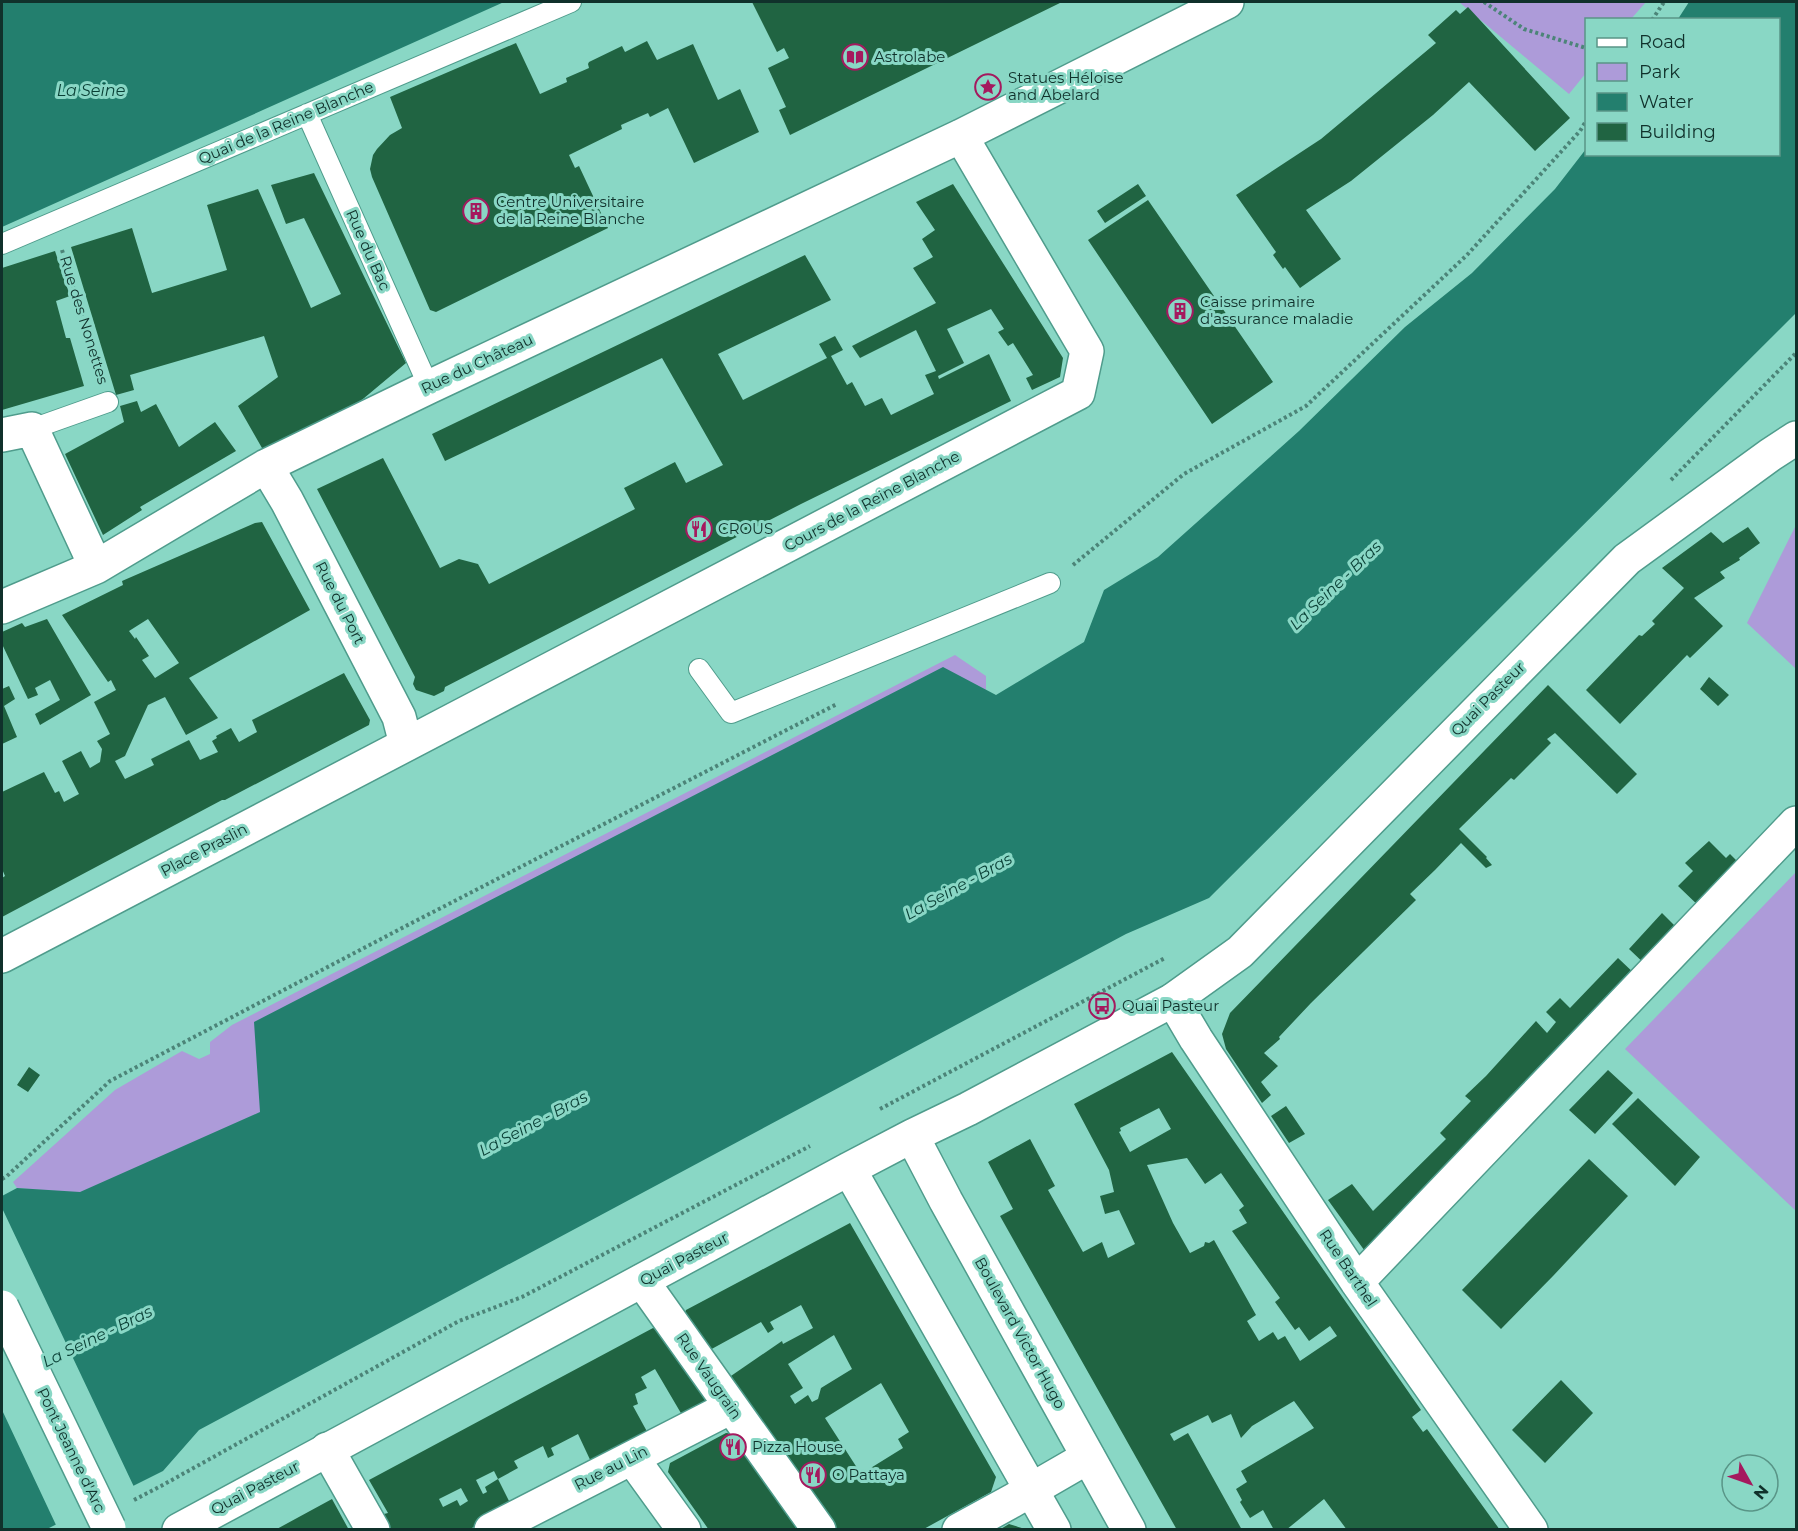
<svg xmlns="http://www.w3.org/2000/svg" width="1798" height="1531" font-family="Montserrat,sans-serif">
<rect width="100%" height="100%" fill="#89d7c5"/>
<!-- green -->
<path fill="#ad9bd9" d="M1459,2H1646L1631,19L1586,20V73L1569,94Z
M1796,525V669L1747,623Z
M955,655L986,676V690L943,668L255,1022L261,1112L80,1193L17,1188L13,1182L115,1090L182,1051L199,1059L210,1054V1042L232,1025Z
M1796,872V1211L1625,1049Z"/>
<!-- water -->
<path fill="#237f6e" d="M2,2H504L2,227Z
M1689,2H1796V313L1209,898L1126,934L199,1430L163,1471L47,1529L2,1530V1196L17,1188L80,1192L260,1112L254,1022L943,667L996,695L1084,642L1104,590L1158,557L1299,431L1405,327L1472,273L1555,189L1586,149V154H1778V20L1678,19Z"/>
<!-- pier -->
<path fill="#89d7c5" d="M2,1208L135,1489L55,1529L56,1525L2,1410Z"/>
<!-- building -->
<path fill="#206442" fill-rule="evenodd" d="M752,2H1062L790,135L779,110L786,107L768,68L789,58L784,48L777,52Z
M1468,7L1570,118L1535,151L1469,82L1433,115L1351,181L1306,210L1341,259L1300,288L1285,267L1283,269L1273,255L1276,252L1236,195L1321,139L1436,43L1428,35L1456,10L1460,14Z
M647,41L657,60L693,44L718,100L740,89L759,132L694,163L668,108L650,117L648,113L621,125L622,129L569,155L575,168L579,166L608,228L436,312L430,310L372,177L370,169L373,155L377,149L390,135L402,128L390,97L516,43L540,94L567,82L566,78L589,68L588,64L589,62L622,46L625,52Z
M314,173L406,363L357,404L266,455L238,406L278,377L264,336L130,375L134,390L116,395L71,247L132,228L152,293L227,270L207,205L258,189L311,308L341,294L304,218L286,224L271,185Z
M953,184L1063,358L1060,377L1032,390L1026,378L1033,375L1013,343L1008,346L998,332L1004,329L991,309L947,329L964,363L938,376L939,379L989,354L1011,401L801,504L445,687L444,691L434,696L416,690L413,684L415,677L317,489L383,458L440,568L459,559L478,564L489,584L635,509L624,488L675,462L686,483L723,465L662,358L445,461L432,434L805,255L831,300L718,354L743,400L827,358L819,344L835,336L843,350L831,356L847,385L852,382L865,406L882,398L891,415L934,394L925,375L936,371L916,330L860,358L852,346L936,303L913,268L933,257L922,239L935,230L916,202Z
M1138,184L1146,196L1105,223L1097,211Z
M1148,200L1273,382L1212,424L1088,240Z
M55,251L70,296L56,301L66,338H70L84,386L2,410V268Z
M137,401L141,412L156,404L179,447L215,422L236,451L140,507L142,510L103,535L65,454L124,422L120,406Z
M262,522L310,610L189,678L218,718L186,735L165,697L148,705L125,756L115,761L125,779L154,765L151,759L189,740L200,760L218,752L212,741L217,738L216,736L231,728L239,742L257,732L252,720L344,673L370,720L369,725L225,800H222L2,917V878L5,876L2,869V792L44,772L55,793L59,791L64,802L79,794L62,761L81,751L90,768L100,762L102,749L97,741L110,734L94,702L116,690L111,680L108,682L62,615L123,585L122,581L255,523ZM148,619L179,663L155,678L142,660L149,656L136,637L135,639L129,631Z
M1748,527L1760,543L1739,558L1740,560L1720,572L1725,578L1694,598L1723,626L1690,658L1687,655L1620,724L1586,690L1639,635L1642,636L1655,624L1652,621L1684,588L1662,568L1711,532L1723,543Z
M47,619L91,695L40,725L35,714L60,700L50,680L35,688L38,695L28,699L2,644V632L22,623L25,627Z
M1709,677L1729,695L1718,706L1700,689Z
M1548,685L1637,774L1617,794L1555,733L1547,739L1551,743L1514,780L1511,778L1459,829L1487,857L1486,858L1492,865L1486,868L1461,843L1435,870L1410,894L1416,900L1311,1003L1279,1037L1280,1039L1264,1053L1278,1066L1261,1082L1271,1095L1262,1103L1226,1049L1222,1034L1230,1013Z
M9,686L15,699L4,706L17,737L2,744V689Z
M1709,841L1726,858L1730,854L1743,867L1703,910L1678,886L1693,871L1685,863Z
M1662,913L1682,933L1648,967L1629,949Z
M1618,958L1637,976L1367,1254L1328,1200L1352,1184L1373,1211L1446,1139L1440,1133L1471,1101L1465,1096L1486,1076L1536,1021L1547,1033L1556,1022L1546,1012L1560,998L1570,1008Z
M1172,1052L1421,1410L1412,1417L1423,1432L1427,1429L1500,1530H1347L1324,1499L1286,1530H1274L1263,1510L1250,1518L1240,1502L1242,1500L1236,1489L1247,1482L1241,1471L1314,1428L1294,1401L1252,1426L1241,1438L1231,1414L1212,1423L1208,1415L1170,1434L1174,1441L1188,1433L1242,1530H1177L1000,1216L1013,1209L988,1162L1030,1139L1055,1186L1048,1190L1083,1252L1102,1242L1108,1258L1135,1244L1119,1210L1105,1214L1100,1196L1114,1192L1109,1170L1074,1104ZM1159,1108L1171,1129L1130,1152L1119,1132L1121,1131L1120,1128ZM1187,1158L1205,1184L1221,1173L1244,1206L1239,1210L1247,1223L1232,1231L1280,1298L1275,1302L1295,1330L1299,1327L1309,1341L1330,1326L1337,1336L1300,1361L1285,1336L1278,1340L1273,1332L1259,1341L1247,1321L1256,1315L1214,1240L1209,1243L1205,1242L1204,1246L1190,1253L1173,1223L1147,1165Z
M29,1067L40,1075L28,1092L17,1085Z
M1608,1070L1633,1093L1595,1134L1569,1110Z
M1638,1098L1700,1157L1675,1186L1612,1124Z
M1286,1106L1305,1134L1289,1143L1271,1116Z
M1589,1159L1628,1196L1553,1276L1501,1329L1462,1290Z
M850,1223L996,1477L991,1492L922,1530H837L728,1378L782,1341L783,1344L813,1328L801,1305L770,1322L774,1329L768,1333L761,1322L708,1351L683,1316L686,1310ZM834,1335L852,1369L821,1388L818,1399L812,1402L808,1395L795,1404L790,1396L803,1388L788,1364ZM881,1383L909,1432L898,1439L903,1448L861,1474L825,1418Z
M653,1328L659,1330L712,1402L685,1420L655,1369L641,1377L647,1388L635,1394L638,1404L633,1406L650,1437L593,1466L578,1434L551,1448L554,1455L548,1458L543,1446L514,1461L518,1468L498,1479L494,1471L476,1480L483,1494L487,1492L485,1487L498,1479L512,1507L468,1530H391L384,1514L388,1513L369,1480ZM461,1488L468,1501L460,1506L457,1500L443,1507L439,1499Z
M1561,1380L1593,1413L1545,1463L1512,1430Z
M726,1433L735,1434L804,1530H709L668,1472L670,1463Z
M332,1499L349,1530H275Z
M1009,1524L1025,1529V1530H999Z"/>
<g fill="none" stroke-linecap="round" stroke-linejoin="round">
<!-- lane casing -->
<g stroke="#4f9c8c" stroke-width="22">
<path id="lane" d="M307,114L429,387
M2,244L571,2
M32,429L108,402
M699,669L731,713L1050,583"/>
</g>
<!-- street casing -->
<g stroke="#4f9c8c" stroke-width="36">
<path id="street" d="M2,435L32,429L96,567
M266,466L287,501L399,717L406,744
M2,607L96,567L266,466L429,387L961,136L1227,2
M2,956L1078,393L1087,351L961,136
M1173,1000L1196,1039L1357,1282L1531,1530
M642,1281L819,1530
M1357,1282L1796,823
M327,1449L373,1530
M632,1458L684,1530
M491,1530L731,1407
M959,1530L1012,1501L1088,1457"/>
</g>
<!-- secondary casing -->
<g stroke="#4f9c8c" stroke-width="36">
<path id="secondary" d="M912,1136L946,1201L1129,1530
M849,1169L1054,1530
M179,1530L849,1169L912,1136L968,1109L1173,1000L1240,952L1627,559L1770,455L1796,438"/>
</g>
<!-- path -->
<path stroke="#4c8478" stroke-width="4" stroke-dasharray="3 3" stroke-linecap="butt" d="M1484,2L1524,29L1586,48
M1652,20L1664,2
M62,250L100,375
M1671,480L1796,353
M1073,565L1184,474L1306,406L1467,255L1580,131L1586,121
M880,1109L1165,958
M2,1179L7,1176L110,1081L404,927L837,704
M134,1500L161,1486L459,1321L522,1297L810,1146"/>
<!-- lane -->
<use href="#lane" stroke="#fff" stroke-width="20"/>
<!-- street -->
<use href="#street" stroke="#fff" stroke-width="33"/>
<!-- secondary -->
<use href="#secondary" stroke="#fff" stroke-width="33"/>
<!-- secondary-bridge casing -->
<g stroke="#4f9c8c" stroke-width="36" stroke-linecap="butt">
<path id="secondary-bridge" d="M2,1307L109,1528"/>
</g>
<!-- secondary-bridge -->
<use href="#secondary-bridge" stroke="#fff" stroke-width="33"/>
</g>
<!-- icons -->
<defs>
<g id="library-ring" transform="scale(1.35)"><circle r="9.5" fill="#89d7c5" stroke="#a5195e" stroke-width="1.5"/><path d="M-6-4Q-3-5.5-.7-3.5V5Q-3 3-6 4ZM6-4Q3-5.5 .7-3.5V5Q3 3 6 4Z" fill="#a5195e"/></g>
<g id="sight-ring" transform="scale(1.35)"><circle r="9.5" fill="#89d7c5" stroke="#a5195e" stroke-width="1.5"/><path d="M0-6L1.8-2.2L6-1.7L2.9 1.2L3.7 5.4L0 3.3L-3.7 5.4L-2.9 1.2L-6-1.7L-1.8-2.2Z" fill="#a5195e"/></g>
<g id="building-ring" transform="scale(1.35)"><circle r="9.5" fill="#89d7c5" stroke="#a5195e" stroke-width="1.5"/><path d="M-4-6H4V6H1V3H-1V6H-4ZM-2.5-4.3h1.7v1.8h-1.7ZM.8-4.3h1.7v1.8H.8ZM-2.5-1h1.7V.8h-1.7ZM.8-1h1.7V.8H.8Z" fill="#a5195e"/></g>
<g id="restaurant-ring" transform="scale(1.35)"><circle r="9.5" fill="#89d7c5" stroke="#a5195e" stroke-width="1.5"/><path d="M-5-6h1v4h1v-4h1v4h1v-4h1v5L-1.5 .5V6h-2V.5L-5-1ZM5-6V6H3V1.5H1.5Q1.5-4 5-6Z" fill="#a5195e"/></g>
<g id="bus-ring" transform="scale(1.35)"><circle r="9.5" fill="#89d7c5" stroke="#a5195e" stroke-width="1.5"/><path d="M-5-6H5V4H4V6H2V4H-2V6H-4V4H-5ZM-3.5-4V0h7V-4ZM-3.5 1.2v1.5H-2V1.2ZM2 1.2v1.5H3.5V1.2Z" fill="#a5195e"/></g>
</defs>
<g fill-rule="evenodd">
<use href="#library-ring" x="855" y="57"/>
<use href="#sight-ring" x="988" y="87"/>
<use href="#building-ring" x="476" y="211"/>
<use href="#building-ring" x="1180" y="311"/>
<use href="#restaurant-ring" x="699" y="529"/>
<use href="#bus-ring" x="1102" y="1006"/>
<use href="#restaurant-ring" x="733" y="1447"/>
<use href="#restaurant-ring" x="813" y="1475"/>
</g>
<g text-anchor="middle" stroke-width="6" stroke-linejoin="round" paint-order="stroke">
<!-- poi labels -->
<g font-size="15" fill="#10312b" stroke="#89d7c5" text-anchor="start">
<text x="874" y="62">Astrolabe</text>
<text x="1008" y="83">Statues Héloise<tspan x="1008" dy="17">and Abelard</tspan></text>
<text x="496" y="207">Centre Universitaire<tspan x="496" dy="17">de la Reine Blanche</tspan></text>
<text x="1200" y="307">Caisse primaire<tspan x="1200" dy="17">d'assurance maladie</tspan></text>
<text x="718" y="534">CROUS</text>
<text x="1122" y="1011">Quai Pasteur</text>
<text x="752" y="1452">Pizza House</text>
<text x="832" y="1480">O Pattaya</text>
</g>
<!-- street labels -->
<g font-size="15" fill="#10312b" stroke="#89d7c5">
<text transform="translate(286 123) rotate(-23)" y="5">Quai de la Reine Blanche</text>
<text transform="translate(368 250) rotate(66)" y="5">Rue du Bac</text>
<text transform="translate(84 320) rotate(73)" y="5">Rue des Nonettes</text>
<text transform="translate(477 364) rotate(-25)" y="5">Rue du Château</text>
<text transform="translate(872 501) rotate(-28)" y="5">Cours de la Reine Blanche</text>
<text transform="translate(340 603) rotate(63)" y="5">Rue du Port</text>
<text transform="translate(1488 699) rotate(-45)" y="5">Quai Pasteur</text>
<text transform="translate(204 850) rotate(-28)" y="5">Place Praslin</text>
<text transform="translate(684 1259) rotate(-28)" y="5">Quai Pasteur</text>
<text transform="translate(1348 1268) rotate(56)" y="5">Rue Barthel</text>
<text transform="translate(1020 1333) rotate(61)" y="5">Boulevard Victor Hugo</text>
<text transform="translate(709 1376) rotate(55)" y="5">Rue Vaugrain</text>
<text transform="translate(71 1450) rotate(64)" y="5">Pont Jeanne d'Arc</text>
<text transform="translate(611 1468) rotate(-27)" y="5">Rue au Lin</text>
<text transform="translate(255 1488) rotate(-28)" y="5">Quai Pasteur</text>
</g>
<!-- water labels -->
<g font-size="16" font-style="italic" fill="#093f35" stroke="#89d7c5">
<text x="91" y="96">La Seine</text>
<text transform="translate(1335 585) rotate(-44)" y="6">La Seine - Bras</text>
<text transform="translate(958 886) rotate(-29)" y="6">La Seine - Bras</text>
<text transform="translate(533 1123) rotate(-28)" y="6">La Seine - Bras</text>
<text transform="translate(97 1336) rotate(-26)" y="6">La Seine - Bras</text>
</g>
</g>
<!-- border -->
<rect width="1798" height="1531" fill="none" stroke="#10312b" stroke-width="6"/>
<!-- legend -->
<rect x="1585" y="18" width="195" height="138" fill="#89d7c5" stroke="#599587" stroke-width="1.5"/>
<rect x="1597" y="38" width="30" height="9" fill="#ffffff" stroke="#599587" stroke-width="1.5"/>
<text x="1639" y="48" font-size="18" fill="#10312b">Road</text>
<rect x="1597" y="63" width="30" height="18" fill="#ad9bd9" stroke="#599587" stroke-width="1.5"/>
<text x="1639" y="78" font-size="18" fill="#10312b">Park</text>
<rect x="1597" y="93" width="30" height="18" fill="#237f6e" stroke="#599587" stroke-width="1.5"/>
<text x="1639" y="108" font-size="18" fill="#10312b">Water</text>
<rect x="1597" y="123" width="30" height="18" fill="#206442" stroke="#599587" stroke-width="1.5"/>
<text x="1639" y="138" font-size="18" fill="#10312b">Building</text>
<!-- north arrow -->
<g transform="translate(1750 1483) rotate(130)"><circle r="28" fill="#89d7c5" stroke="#599587" stroke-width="1.5"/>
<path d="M0-4.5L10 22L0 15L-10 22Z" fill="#a5195e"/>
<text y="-9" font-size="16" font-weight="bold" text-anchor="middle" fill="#10312b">N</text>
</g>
</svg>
